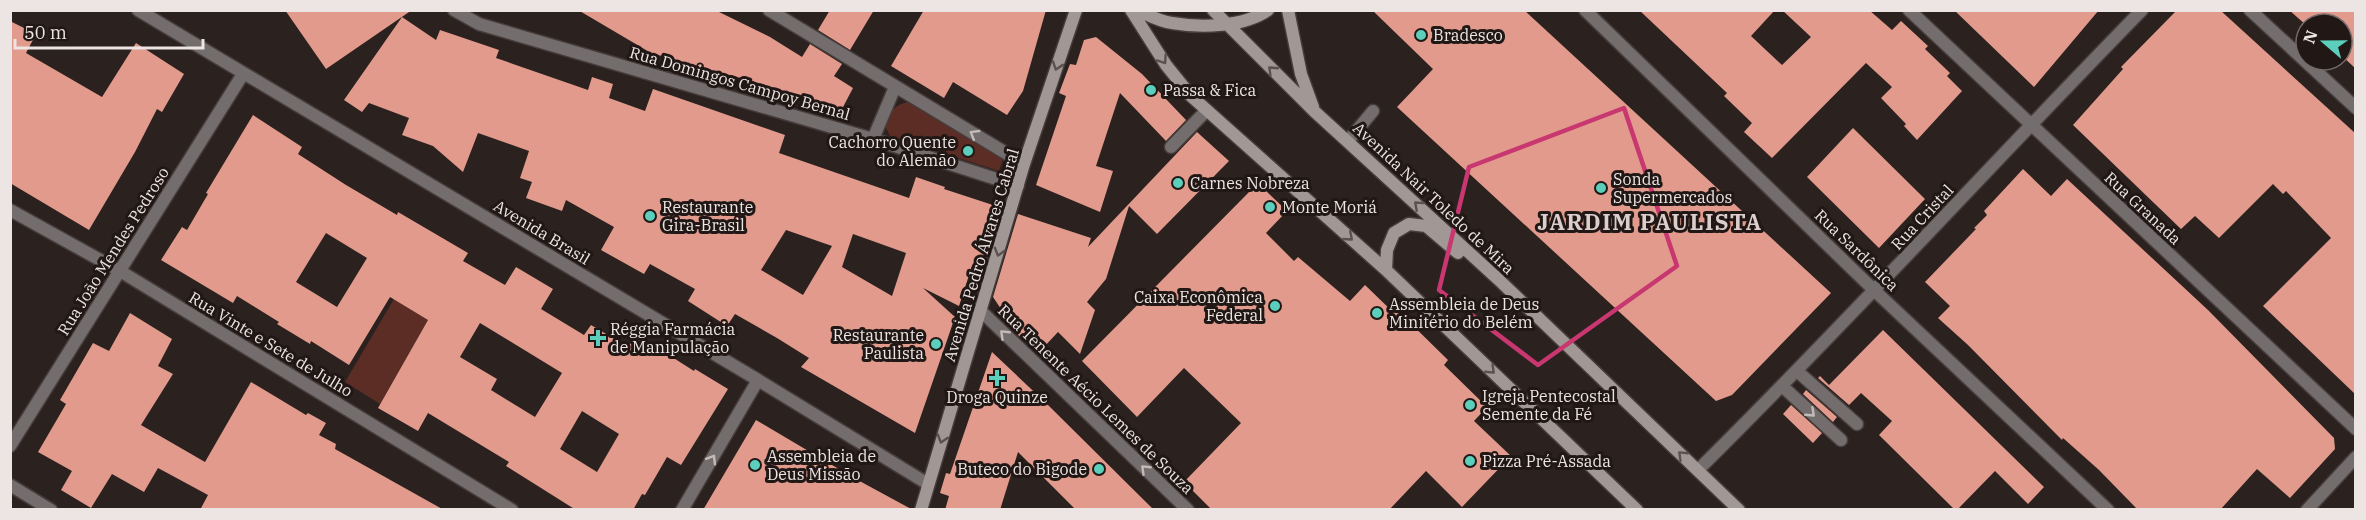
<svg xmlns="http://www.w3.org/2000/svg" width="2366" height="520" font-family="'IBM Plex Serif',serif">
<rect width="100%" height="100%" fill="#2b211f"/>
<!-- green -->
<path fill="#5c2d25" d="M908,102L1003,159L999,171L890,136L886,128C888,114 893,105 908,102Z
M394,299L428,320L380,404L345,382Z"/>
<!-- building -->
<path fill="#e19a8c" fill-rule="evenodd" d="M285,10H412L326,69Z
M578,10H715L770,37L802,57L810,44L842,64L834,76L853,88L842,109L762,84L651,53Z
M830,10H874L850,50L818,30Z
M924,10H1046L1023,91L1007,115L953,82L944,98L891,66Z
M1372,10H1524L1831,293L1732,395L1716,401L1397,107L1433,69Z
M1639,10H1775L1751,36L1782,65L1811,37L1782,10H1869L1892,30L1901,21L1928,46L1925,49L1950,73L1947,76L1962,91L1917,140L1904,126L1906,124L1881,98L1892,87L1866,63L1772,158L1744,132L1752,123L1724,96L1727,93Z
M1954,10H2099L2034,87Z
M2177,10H2220L2355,133V394L2263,306L2331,238L2286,191L2283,194L2273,184L2219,238L2195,216L2181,229L2073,125L2123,69L2121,67Z
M2289,10H2355V68L2342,56V24L2306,25Z
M402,17L436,40L440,30L499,50L496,58L588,90L592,77L613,84L609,98L645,111L653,89L785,135L779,153L909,198L916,177L945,187L944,189L1002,208L981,279L972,266L959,306L923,288L955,317L915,433L801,367L809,358L777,338L735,314L727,326L688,301L695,289L650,264L644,274L601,250L614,227L566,200L562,211L526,198L532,182L520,178L529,151L478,133L463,172L433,146L402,135L409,118L369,103L362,112L344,100ZM786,230L832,246L803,295L761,270ZM853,234L906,253L892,296L842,267Z
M10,21L36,34L26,53L102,97L136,43L184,74L162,112L157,109L135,152L89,230L10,183Z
M1096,37L1142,74L1186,120L1166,141L1120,93L1096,166L1113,171L1100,212L1036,185L1066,96L1059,93L1070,64L1076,65L1084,40Z
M253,115L302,147L298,154L346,185L397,215L398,212L468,253L463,261L505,285L516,267L553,289L541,309L584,335L591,325L628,347L636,334L694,371L695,369L728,389L681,465L667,457L645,495L642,494L633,510H576L506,466L509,462L428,413L418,431L378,408L428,320L390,297L349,365L311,341L310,344L277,324L279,322L237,296L233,303L161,260L182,227L187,230L208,194L206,193ZM326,233L367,258L337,307L296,282ZM480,323L562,373L535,417L491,390L497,379L460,357ZM582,411L619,434L597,472L560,449Z
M1853,128L1925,199L1879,248L1807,177Z
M1197,132L1229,161L1157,234L1129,206L1106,279L1087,302L1095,310L1080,354L1058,332L1043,348L1019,336L993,297L1018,214L1091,238L1088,247Z
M2023,169L2051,196L2067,179L2208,310L2334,438L2335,449L2290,498L2257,469L2220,510H2138L2099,470L2063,438L2062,440L1968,345L1938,318L1950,306L1925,282L1976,229L1974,228L1987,215L1984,211Z
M1255,186L1261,192L1264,189L1287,211L1266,233L1294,261L1298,257L1350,301L1365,285L1394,313L1397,310L1448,360L1444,365L1487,407L1474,421L1511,456L1462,507L1426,471L1389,510H1212L1184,482L1241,423L1184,368L1137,417L1082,361Z
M130,313L172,339L158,366L173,374L141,425L205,462L251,382L306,415L308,413L326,423L319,435L336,444L335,449L444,510H200L208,495L158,468L144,492L112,474L91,508L61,490L72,471L38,452L66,404L60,400L93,343L109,351Z
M1883,330L2044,487L2028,504L1995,471L1957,510H1955L1879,435L1892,421L1861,393L1849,405L1818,378L1820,376L1829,385Z
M992,352L1048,405L1154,510H1076L1018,452L1000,510H945L949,496L940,493L946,473L950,474Z
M1806,390L1837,417L1833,422L1803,394Z
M1791,405L1822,433L1813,443L1783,414Z
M756,420L854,478L913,510H703Z"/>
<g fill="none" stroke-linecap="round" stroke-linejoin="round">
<!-- lane casing -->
<g stroke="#463c3b" stroke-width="15">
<path id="lane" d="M1348,141L1373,111
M1171,147L1206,111
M1797,371L1857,424
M1782,386L1841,440"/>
</g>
<!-- street casing -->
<g stroke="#463c3b" stroke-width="15">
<path id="street" d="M138,10L758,380L928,484
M454,10L479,24L873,139L1018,186
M769,10L1024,164
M1585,10L1875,291L2108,510
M1909,10L2356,429
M2250,10L2356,108
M873,139L895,87
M10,210L120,271L512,510
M982,312L1188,510
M10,446L243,74
M1698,470C1850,320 1993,162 2142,10
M10,485L51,510
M682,510L758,380
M2307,510L2356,457"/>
</g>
<!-- secondary casing -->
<g stroke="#463c3b" stroke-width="15">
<path id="secondary" d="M1131,10L1166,65L1191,96L1386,270L1637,510
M1137,10C1148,15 1161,22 1172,23C1201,28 1244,27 1268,10
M1213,10L1314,111L1499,280L1739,510
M1288,10L1301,74L1313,107
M1386,270L1387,250L1394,233L1409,224L1426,226L1458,253
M921,510L1024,164L1076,10"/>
</g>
<!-- lane -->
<use href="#lane" stroke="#736e6d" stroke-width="12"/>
<!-- street -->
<use href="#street" stroke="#736e6d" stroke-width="12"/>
<!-- secondary -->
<use href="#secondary" stroke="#a19896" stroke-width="12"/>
</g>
<!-- one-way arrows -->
<defs><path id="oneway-chevron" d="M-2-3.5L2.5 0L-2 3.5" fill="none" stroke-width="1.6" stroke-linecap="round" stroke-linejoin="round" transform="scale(1.5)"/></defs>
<g stroke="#5b5250">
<use href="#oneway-chevron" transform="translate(1163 60) rotate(56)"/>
<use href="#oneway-chevron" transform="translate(1057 66) rotate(109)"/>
<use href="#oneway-chevron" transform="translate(1272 70) rotate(-136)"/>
<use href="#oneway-chevron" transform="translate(1418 205) rotate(-138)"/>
<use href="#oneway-chevron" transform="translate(1349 237) rotate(41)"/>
<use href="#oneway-chevron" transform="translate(999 252) rotate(106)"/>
<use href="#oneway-chevron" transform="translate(1491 370) rotate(44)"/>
<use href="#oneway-chevron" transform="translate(942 439) rotate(107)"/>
<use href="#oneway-chevron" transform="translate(1682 455) rotate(-136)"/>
</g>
<g stroke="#c2bbba">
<use href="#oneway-chevron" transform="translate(974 134) rotate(-149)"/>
<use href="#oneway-chevron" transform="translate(1004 334) rotate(-136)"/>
<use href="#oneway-chevron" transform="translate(1811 413) rotate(43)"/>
<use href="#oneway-chevron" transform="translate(712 459) rotate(-59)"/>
<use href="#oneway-chevron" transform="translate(1145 469) rotate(-136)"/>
</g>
<!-- marked area -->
<path fill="none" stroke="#c83770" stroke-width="4.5" stroke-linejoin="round" d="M1624,108L1677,266L1538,365L1439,290L1469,167Z"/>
<!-- markers -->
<g fill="#5bcebc" stroke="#211816" stroke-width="2">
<circle cx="1421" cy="35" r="6"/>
<circle cx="1151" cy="90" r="6"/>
<circle cx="968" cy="151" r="6"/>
<circle cx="1178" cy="183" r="6"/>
<circle cx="1601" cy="188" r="6"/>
<circle cx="1270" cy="207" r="6"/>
<circle cx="650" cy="216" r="6"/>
<circle cx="1275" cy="306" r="6"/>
<circle cx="1377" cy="313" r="6"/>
<path d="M595 329h6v6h6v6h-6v6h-6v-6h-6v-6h6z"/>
<circle cx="936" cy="344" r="6"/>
<path d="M994 369h6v6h6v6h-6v6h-6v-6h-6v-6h6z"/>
<circle cx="1470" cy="405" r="6"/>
<circle cx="1470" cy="461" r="6"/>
<circle cx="755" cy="465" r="6"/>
<circle cx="1099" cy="469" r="6"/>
</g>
<g text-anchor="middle" stroke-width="6" stroke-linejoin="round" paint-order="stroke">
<!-- poi labels -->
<g font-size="16" fill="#ece5e4" stroke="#211816" text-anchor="start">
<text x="1433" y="41">Bradesco</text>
<text x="1163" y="96">Passa &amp; Fica</text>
<text x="956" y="148" text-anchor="end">Cachorro Quente<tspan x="956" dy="18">do Alemão</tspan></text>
<text x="1613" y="185">Sonda<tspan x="1613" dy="18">Supermercados</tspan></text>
<text x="1190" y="189">Carnes Nobreza</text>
<text x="662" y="213">Restaurante<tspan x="662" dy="18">Gira-Brasil</tspan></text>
<text x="1282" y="213">Monte Moriá</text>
<text x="1263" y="303" text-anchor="end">Caixa Econômica<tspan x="1263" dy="18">Federal</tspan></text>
<text x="1389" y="310">Assembleia de Deus<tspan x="1389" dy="18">Minitério do Belém</tspan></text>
<text x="610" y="335">Réggia Farmácia<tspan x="610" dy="18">de Manipulação</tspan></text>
<text x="924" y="341" text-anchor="end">Restaurante<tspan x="924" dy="18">Paulista</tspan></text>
<text x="1482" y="402">Igreja Pentecostal<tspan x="1482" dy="18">Semente da Fé</tspan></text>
<text x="997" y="403" text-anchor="middle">Droga Quinze</text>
<text x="767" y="462">Assembleia de<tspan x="767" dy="18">Deus Missão</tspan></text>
<text x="1482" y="467">Pizza Pré-Assada</text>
<text x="1087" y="475" text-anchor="end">Buteco do Bigode</text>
</g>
<!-- street labels -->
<g font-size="16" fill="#ece5e4" stroke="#211816">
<text transform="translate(740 83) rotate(16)" y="6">Rua Domingos Campoy Bernal</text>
<text transform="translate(1434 198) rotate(43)" y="6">Avenida Nair Toledo de Mira</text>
<text transform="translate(2143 208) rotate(43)" y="6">Rua Granada</text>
<text transform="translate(1922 217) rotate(-47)" y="6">Rua Cristal</text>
<text transform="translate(542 232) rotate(31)" y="6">Avenida Brasil</text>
<text transform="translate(1857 250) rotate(44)" y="6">Rua Sardônica</text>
<text transform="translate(113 251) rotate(-58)" y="6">Rua João Mendes Pedroso</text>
<text transform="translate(981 255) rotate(-73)" y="6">Avenida Pedro Álvares Cabral</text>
<text transform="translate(271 344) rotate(31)" y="6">Rua Vinte e Sete de Julho</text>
<text transform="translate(1096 399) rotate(44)" y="6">Rua Tenente Aécio Lemes de Souza</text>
</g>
<!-- district labels -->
<g font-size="22" font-weight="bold" letter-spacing="1.5" fill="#dccecc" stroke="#211816">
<text x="1650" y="230">JARDIM PAULISTA</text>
</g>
</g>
<!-- border -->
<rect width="2366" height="520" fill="none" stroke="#ece5e4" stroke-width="24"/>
<!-- north arrow -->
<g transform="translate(2324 42) rotate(290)"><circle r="28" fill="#211816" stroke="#726a68" stroke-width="1.5"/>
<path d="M0-4.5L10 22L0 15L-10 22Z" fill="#5bcebc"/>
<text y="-9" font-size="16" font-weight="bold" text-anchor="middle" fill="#ece5e4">N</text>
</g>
<!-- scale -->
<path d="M15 39v9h188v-9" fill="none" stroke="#ece5e4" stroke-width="3"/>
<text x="24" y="39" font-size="18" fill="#ece5e4" stroke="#211816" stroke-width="4.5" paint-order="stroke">50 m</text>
</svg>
